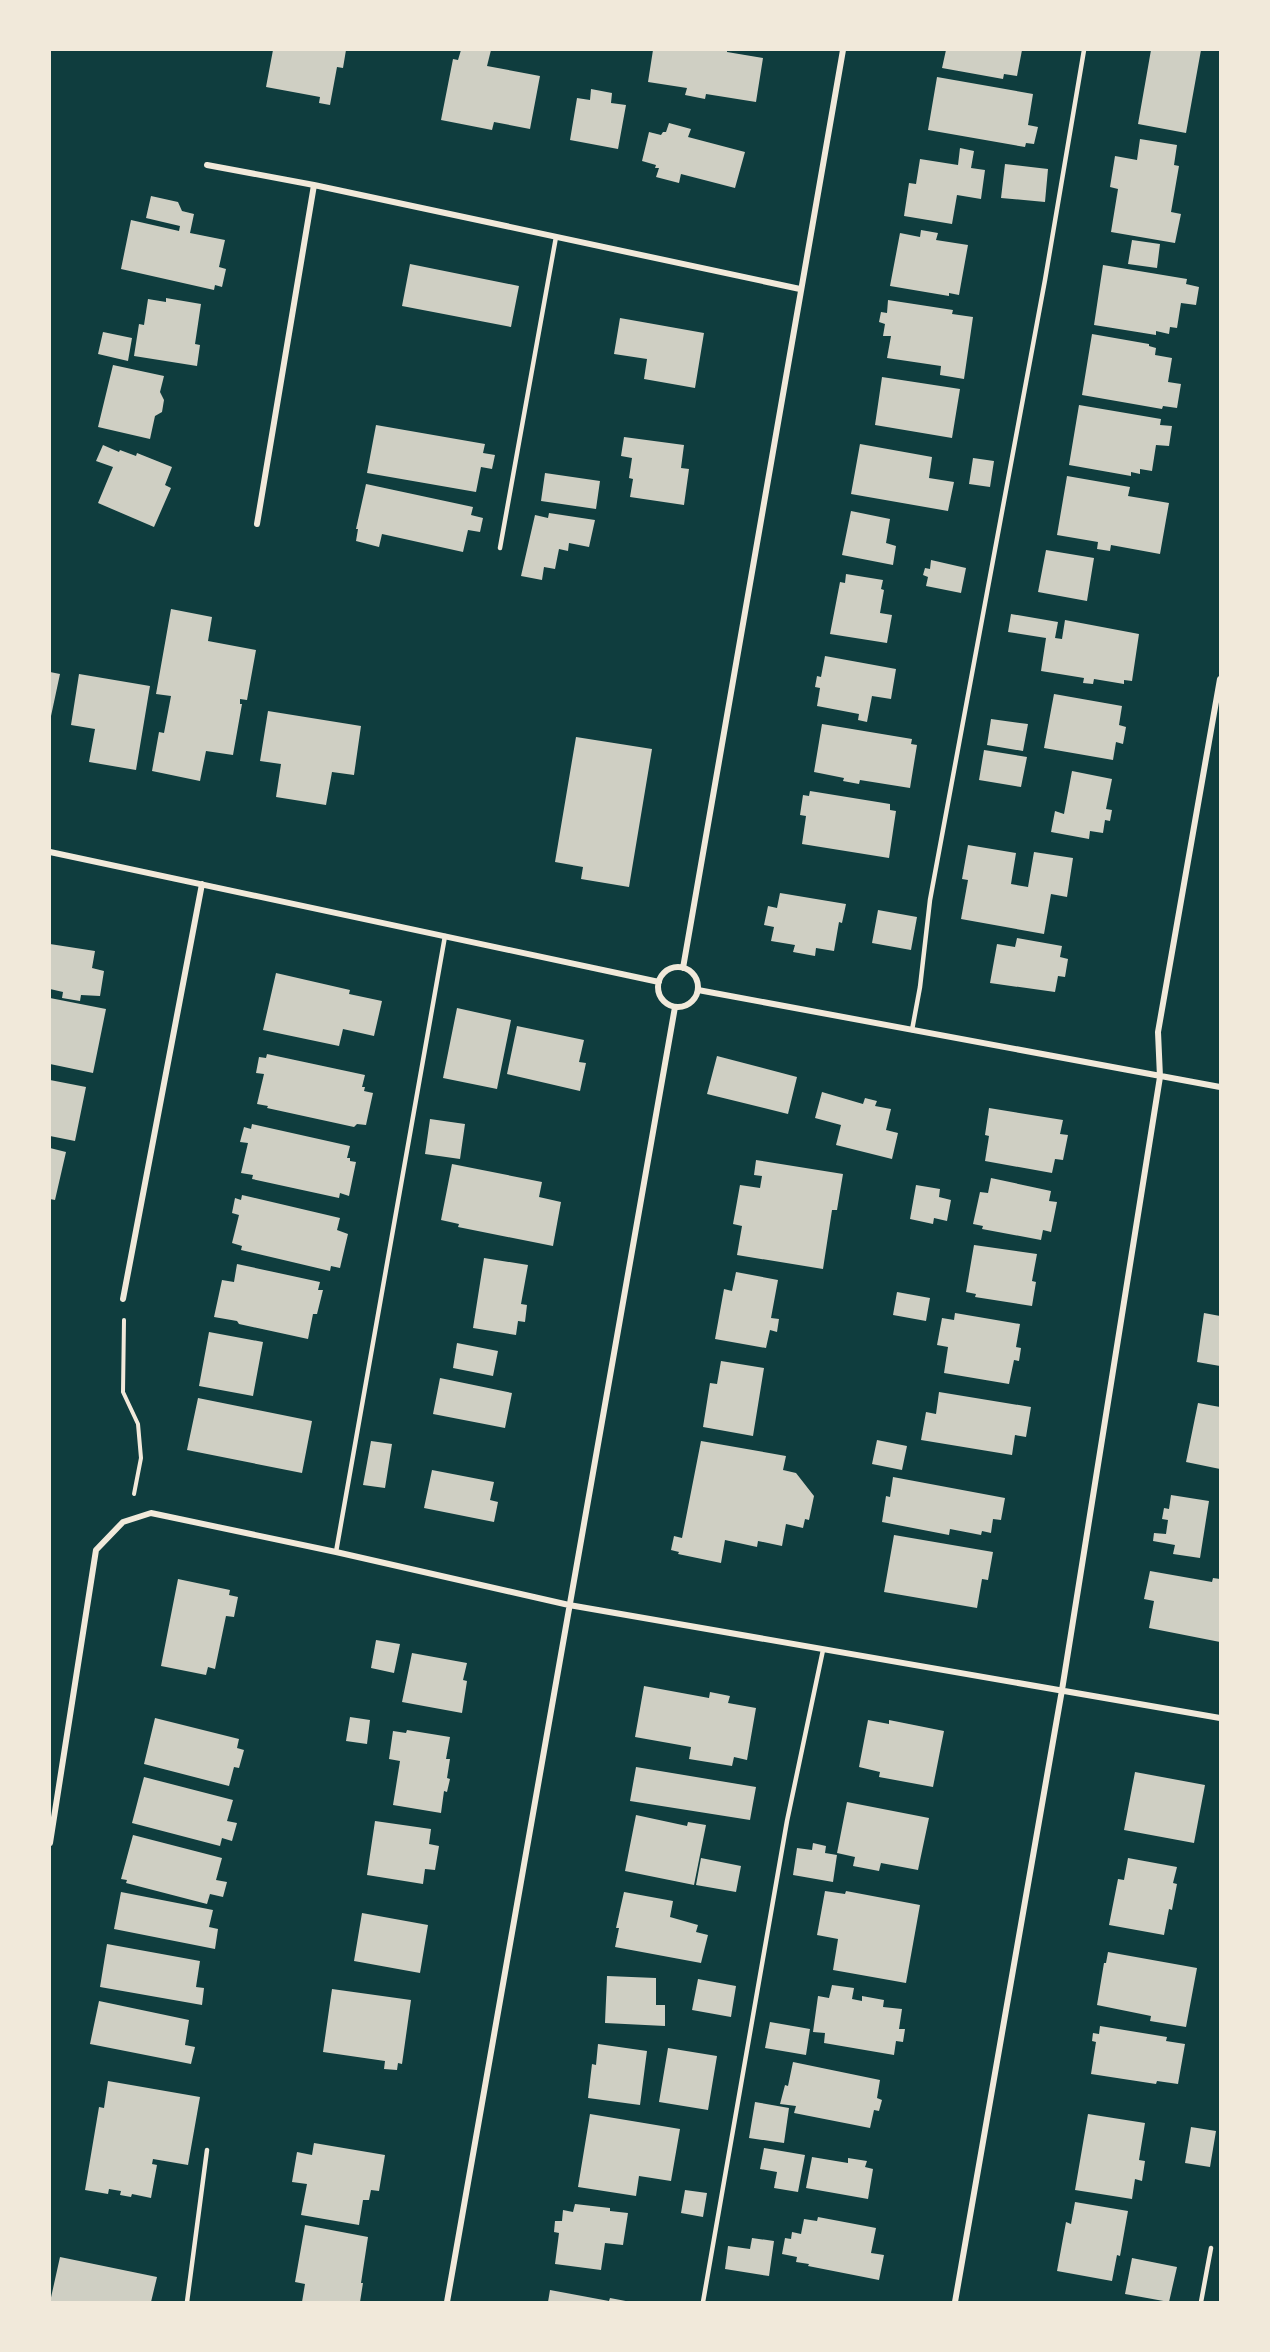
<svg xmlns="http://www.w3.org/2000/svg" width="1270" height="2352" font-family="'DM Sans',sans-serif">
<rect width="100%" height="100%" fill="#0f3d3e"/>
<!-- building -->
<path fill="#cfcfc3" d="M273,50H346L343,68L337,67L330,105L319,103L320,97L266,87Z
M461,50H491L487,66L540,76L530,129L494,122L492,130L441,120L453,59L458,60Z
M653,50H727V52L763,58L756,102L706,94L705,99L685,95L687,88L648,82Z
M946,50H1022L1017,76L1004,74L1003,79L942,68Z
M1151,50H1201L1186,133L1138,124Z
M937,77L1033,94L1028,125L1038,127L1034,144L1026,143L1025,147L928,130Z
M591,89L612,93L611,103L626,105L618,149L570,140L577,98L590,100Z
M669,123L691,129L688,137L745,152L735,188L681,174L679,183L656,177L659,168H655L656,165L642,161L649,132L661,135L663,132H666Z
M1140,139L1177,145L1174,165L1179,166L1171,212L1181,214L1175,243L1111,232L1118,189L1110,187L1115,156L1137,160Z
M960,148L974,151L971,168L985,170L981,199L957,195L952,224L904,216L909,183L916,184L920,159L958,165Z
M1005,164L1048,169L1045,202L1001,198Z
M151,196L178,202L182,211L194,214L190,233L225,240L219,267L226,269L222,287L215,285L214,290L121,269L131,220L179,231L180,226L146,218Z
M921,230L938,233L936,240L968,245L959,295L949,293V296L890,286L900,233L920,237Z
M1132,240L1160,244L1157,268L1128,264Z
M410,264L519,286L511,327L402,306Z
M1103,265L1187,279L1186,284L1199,287L1196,305L1181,303L1177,328L1170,327L1169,334L1156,331V335L1094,325Z
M166,298L201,304L195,344L200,345L197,366L134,356L139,324L144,325L148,299L166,302Z
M888,300L953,310L952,314L973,317L964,379L940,375L941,366L887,358L891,336H883L885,324L879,322L881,312L887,313Z
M620,318L704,333L695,388L644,379L647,359L614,354Z
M103,332L132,338L128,361L98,354Z
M1092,334L1149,344V346L1156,348L1155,355L1172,358L1168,382L1181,384L1177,408L1163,406L1162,409L1082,395Z
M113,365L164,376L160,392L164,400L162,412L155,416L150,439L98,427Z
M882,377L960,389L952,438L875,425Z
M1079,405L1161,419L1160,425L1172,426L1169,446L1156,445L1152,471L1140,469V474L1131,472V476L1069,465Z
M376,425L485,444L483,453L495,455L492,469L481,467L476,492L367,473Z
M624,437L684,445L681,468L689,469L684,505L630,497L633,479L629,478L632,458L621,456Z
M860,444L932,457L929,478L954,482L948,511L851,494Z
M103,445L119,452L120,450L136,456L137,453L172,467L165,485L171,488L154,527L98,503L113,467L96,461Z
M973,458L994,461L990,487L969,484Z
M545,473L600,481L596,509L541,501Z
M1067,476L1130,487L1128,496L1169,503L1160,554L1111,545L1110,551L1097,549L1098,542L1057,535Z
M366,484L473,507L471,515L483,518L480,532L468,530L463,552L382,534L379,547L356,541L358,529H356Z
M851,511L890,519L886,543L896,546L893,565L842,555Z
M549,513L595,520L589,547L569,543L568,551L559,549L555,569L544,567L542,580L521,576L535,515L548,518Z
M1046,550L1094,558L1087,601L1038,592Z
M931,560L966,568L961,593L926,586L928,577L923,575L925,568L930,569Z
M846,574L883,580L881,589L884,590L880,613L892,615L887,643L830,634L840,582L845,583Z
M171,609L212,617L208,641L256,650L247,700L240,699V704H242L233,755L206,751L200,781L152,771L159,732L164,733L171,696L156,694Z
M1011,614L1058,622L1055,638L1062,639L1065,620L1139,634L1132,681L1124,680V684L1094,679L1093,684L1083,683L1084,678L1041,671L1046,638L1008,632Z
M825,656L896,669L891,699L872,696L867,722L858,720L859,714L817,706L820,688L815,687L817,676L821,677Z
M50,672L60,674L51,716H50Z
M79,674L150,686L136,770L89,762L95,729L71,725Z
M1054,694L1122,706L1119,725L1126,727L1123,744L1116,742L1113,760L1044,748Z
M268,711L361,726L354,775L332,772L326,805L276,797L281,764L260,761Z
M991,719L1028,724L1023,751L987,745Z
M822,724L912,739L911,744L917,745L910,788L860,780L859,784L843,781L844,778L814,772Z
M576,737L652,749L629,887L581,879L583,867L555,862Z
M984,750L1027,757L1021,787L979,780Z
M1072,771L1112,779L1106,809L1112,810L1110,821L1105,820L1103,833L1090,831L1089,839L1051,832L1055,811L1064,814Z
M810,791L890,804V810L896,811L889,858L802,844L806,816L800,815L803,795L809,796Z
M968,845L1016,853L1011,884L1028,887L1034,852L1073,858L1067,897L1051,894L1044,934L961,919L968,880L962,879Z
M780,893L846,904L842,923L839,922L834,951L816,948L815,956L793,952L795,945L771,941L774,927L764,925L768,906L777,908Z
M878,910L917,917L911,950L872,943Z
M1017,938L1062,946L1060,957L1068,959L1065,977L1058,976L1055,992L990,983L997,944L1015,947Z
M50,944L95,951L92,968L104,971L100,996L81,995L80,1001L62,998L63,992L50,989Z
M276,973L350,990L349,994L382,1001L374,1036L343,1029L339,1046L263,1030Z
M50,998L106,1009L93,1073L50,1064Z
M457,1008L511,1020L497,1089L443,1078Z
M517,1026L584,1040L579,1062L586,1063L580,1091L507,1074Z
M267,1054L365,1075L362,1087H365L364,1091L373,1093L366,1125L357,1124L354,1127L267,1108L268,1106L257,1104L264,1074L256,1073L259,1057L266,1058Z
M717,1056L797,1077L788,1114L707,1094Z
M50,1080L86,1087L75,1141L50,1136Z
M822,1092L863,1104L865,1098L877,1101L875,1106L891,1109L886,1130L898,1133L892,1159L836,1145L841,1125L815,1118Z
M989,1108L1063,1120L1060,1134L1068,1135L1063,1160L1055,1159L1052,1173L985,1161L989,1136L985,1135Z
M430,1119L465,1124L460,1159L425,1154Z
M252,1124L350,1146L347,1158H350V1161L356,1162L349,1196L340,1193L339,1198L252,1179L253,1175L241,1173L248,1143L240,1142L244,1127L251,1129Z
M50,1148L66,1152L55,1200L50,1199Z
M756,1160L843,1174L837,1210H832L823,1269L737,1255L742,1226L733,1224L740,1185L760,1188L762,1176L754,1175Z
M452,1164L542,1182L539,1197L561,1202L553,1246L458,1227L459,1224L441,1220Z
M991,1178L1051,1191L1049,1201L1057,1202L1051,1232L1043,1230L1041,1240L982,1229L983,1226L973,1224L980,1192L988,1193Z
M916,1185L940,1189L939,1197L951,1200L947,1221L934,1218L933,1224L910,1219Z
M242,1195L340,1218L337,1230L348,1234L340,1268L331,1266L330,1271L241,1250L242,1246L232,1243L239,1215L232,1213L235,1198L241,1200Z
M974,1245L1037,1254L1032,1281L1036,1282L1032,1306L975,1297L976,1294L966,1292Z
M484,1258L528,1265L521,1304L527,1305L525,1322L518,1321L516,1335L473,1328Z
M237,1264L320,1282L318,1290H323L317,1314H313L308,1339L239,1324L237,1321L214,1317L222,1280L234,1282Z
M736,1272L778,1280L771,1318L779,1319L777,1332L770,1330L766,1348L715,1339L724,1289L732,1291Z
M897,1292L930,1298L926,1321L893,1315Z
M955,1313L1020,1324L1016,1347L1021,1348L1019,1361L1014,1360L1009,1384L944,1373L948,1347L937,1345L942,1318L954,1320Z
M1204,1313L1220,1316V1366L1197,1362Z
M209,1332L263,1342L253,1396L199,1386Z
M457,1343L498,1351L493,1376L453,1368Z
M721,1361L764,1368L753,1436L703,1427L710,1383L717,1384Z
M440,1378L512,1393L505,1428L433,1414Z
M939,1392L1031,1407L1026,1437L1015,1435L1012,1455L921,1440L926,1412L936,1414Z
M198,1398L312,1421L302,1473L187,1450Z
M1198,1403L1220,1407V1469L1186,1462Z
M877,1440L907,1446L902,1470L872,1464Z
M371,1441L392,1444L385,1488L363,1485Z
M701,1441L786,1456L783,1470L796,1473L814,1496L809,1520L805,1519L803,1528L786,1524L782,1546L758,1541L757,1547L725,1540L721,1563L678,1554L679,1552L671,1550L674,1536L682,1538Z
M432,1470L494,1482L490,1500L498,1502L494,1522L424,1508Z
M893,1477L1005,1498L1001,1520L993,1519L991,1533L982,1531L981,1535L950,1529L949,1535L882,1522L886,1496L890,1497Z
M1171,1495L1209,1501L1200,1558L1173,1554L1175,1545L1153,1541L1154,1533L1166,1534L1168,1520L1162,1519L1164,1508L1169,1509Z
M894,1535L993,1552L988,1580L982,1579L977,1608L884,1592Z
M1150,1571L1212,1582L1213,1578L1220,1579V1642L1149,1628L1154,1601L1144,1599Z
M178,1579L230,1590L229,1595L238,1597L234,1617L226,1616L215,1669L208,1667L206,1675L161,1666Z
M376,1640L400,1644L394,1673L371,1668Z
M412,1653L467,1663L463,1680L467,1681L462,1713L402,1702Z
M644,1686L709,1698L710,1692L730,1696L728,1703L756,1708L747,1760L734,1757L732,1766L689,1759L691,1747L635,1737Z
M350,1717L370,1720L367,1744L346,1741Z
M155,1718L239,1739L237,1748L244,1750L239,1768L234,1767L229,1786L144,1764Z
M868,1720L889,1724V1720L944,1731L933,1787L879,1777L880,1772L859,1767Z
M407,1730L450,1737L446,1759H450L447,1778L450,1779L447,1792L444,1791L441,1813L393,1805L400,1761L389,1759L393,1731L406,1733Z
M636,1767L756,1787L750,1820L630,1801Z
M1135,1772L1205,1785L1194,1843L1124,1830Z
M144,1777L233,1800L227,1821L237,1823L232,1841L222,1838L220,1846L132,1823Z
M847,1802L929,1818L918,1870L881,1863L879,1871L853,1866L855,1857L837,1853Z
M636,1815L687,1826L688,1822L706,1825L694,1885L625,1871Z
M375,1821L431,1829L429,1844L439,1846L435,1870L425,1869L423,1884L367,1875Z
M133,1835L222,1858L216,1880L227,1882L223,1897L210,1894L207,1904L126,1883L127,1880L121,1879Z
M813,1843L826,1846L825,1853L837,1855L833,1882L793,1875L797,1848L812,1850Z
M701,1858L741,1866L736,1892L696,1885Z
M1128,1858L1177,1867L1173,1883L1177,1884L1172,1910L1169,1909L1164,1935L1109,1925L1118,1879L1124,1880Z
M825,1891L845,1894L846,1891L920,1905L906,1983L833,1970L838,1939L817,1935Z
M121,1892L213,1910L209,1927L218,1929L215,1949L114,1929Z
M624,1892L673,1901L670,1917L698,1925L696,1932L708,1935L701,1963L615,1947L619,1928H616Z
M362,1913L428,1925L420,1973L354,1961Z
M107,1944L200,1961L196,1987L204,1988L202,2005L100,1987Z
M1108,1952L1197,1968L1186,2027L1150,2021L1151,2016L1097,2005L1104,1963H1106Z
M607,1976L656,1978V2005H665V2026L605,2023Z
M698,1979L736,1986L731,2017L692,2010Z
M832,1985L854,1988L852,1999L862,2001V1996L884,2000L883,2007L902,2009L899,2029H905L903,2042L896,2041L894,2055L824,2043L825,2033L813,2032L818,1996L829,1998Z
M332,1989L411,2000L402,2064L398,2063L397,2070L384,2069L385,2061L323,2052Z
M99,2001L189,2020L185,2045L195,2047L191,2064L90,2044Z
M770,2022L810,2029L806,2055L765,2048Z
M1100,2026L1167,2037L1166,2041L1185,2044L1178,2084L1157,2081L1156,2084L1091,2074L1096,2042L1092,2041L1093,2033L1099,2034Z
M598,2044L647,2051L640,2105L588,2098L592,2064L596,2065Z
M668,2048L717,2056L708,2110L659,2102Z
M793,2062L880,2080L877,2098L882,2100L879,2111L874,2110L870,2128L794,2113L796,2106L780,2104L785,2085L788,2086Z
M108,2081L200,2097L188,2165L153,2159L152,2164L157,2165L151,2198L132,2194L131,2197L120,2195L121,2191L109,2189L108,2194L85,2190L99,2107L104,2108Z
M755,2102L789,2108L784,2143L749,2138Z
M590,2114L680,2129L671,2181L639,2176L636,2196L578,2187Z
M1088,2114L1145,2123L1139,2160L1145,2161L1142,2181L1135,2179L1132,2199L1075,2190Z
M1191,2127L1216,2131L1210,2167L1185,2163Z
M314,2143L385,2155L379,2191L371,2190L369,2200H363L359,2225L301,2215L307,2184L292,2182L297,2152L312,2155Z
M764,2148L805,2155L798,2192L774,2188L777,2172L760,2169Z
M812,2157L848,2163V2158L867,2161L865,2167L873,2169L868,2199L806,2188Z
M685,2190L707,2193L703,2217L681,2213Z
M1075,2202L1128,2211L1120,2256L1117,2255L1112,2281L1057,2271L1066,2222L1071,2224Z
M575,2204L610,2208V2211L628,2213L623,2245L605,2243L601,2270L555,2264L559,2233L554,2232L555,2221H562L563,2210L573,2212Z
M818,2217L876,2228L871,2253L884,2255L879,2280L808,2266L809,2264L796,2262L797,2257L782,2254L785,2238L791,2239L792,2232L801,2234L804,2219L817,2221Z
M305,2225L368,2237L361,2283H363L360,2302H302L305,2284L295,2282Z
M752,2238L774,2241L769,2276L725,2269L728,2246L750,2249Z
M60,2257L157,2277L151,2302H50Z
M1132,2258L1177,2267L1169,2302L1125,2294Z
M550,2290L609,2301L610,2298L631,2302H548Z"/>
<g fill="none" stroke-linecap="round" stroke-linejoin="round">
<!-- path -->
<path stroke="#f1e9da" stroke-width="4" d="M124,1320L123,1392L138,1424L141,1458L134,1494"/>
<!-- service -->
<path stroke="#f1e9da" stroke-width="4.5" d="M500,548L556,237
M912,1030L920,987L930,900L1045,280L1084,50
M336,1552L445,936
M187,2302L207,2150
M703,2302L787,1821L823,1650
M1201,2302L1211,2248"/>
<!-- minor -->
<path stroke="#f1e9da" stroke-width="6" d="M207,165L314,185L800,289
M257,524L314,185
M50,852L659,982
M658 987a20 20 0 1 1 40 0a20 20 0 1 1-40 0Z
M683,968L843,50
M698,990L1220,1087
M123,1299L202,884
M50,1843L96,1550L123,1522L151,1513L336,1552L569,1605L1220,1718
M447,2302L675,1007
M955,2302L1062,1690L1160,1077L1158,1032L1220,679"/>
</g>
<!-- border -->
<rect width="1270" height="2352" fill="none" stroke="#f1e9da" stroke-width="102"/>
</svg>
